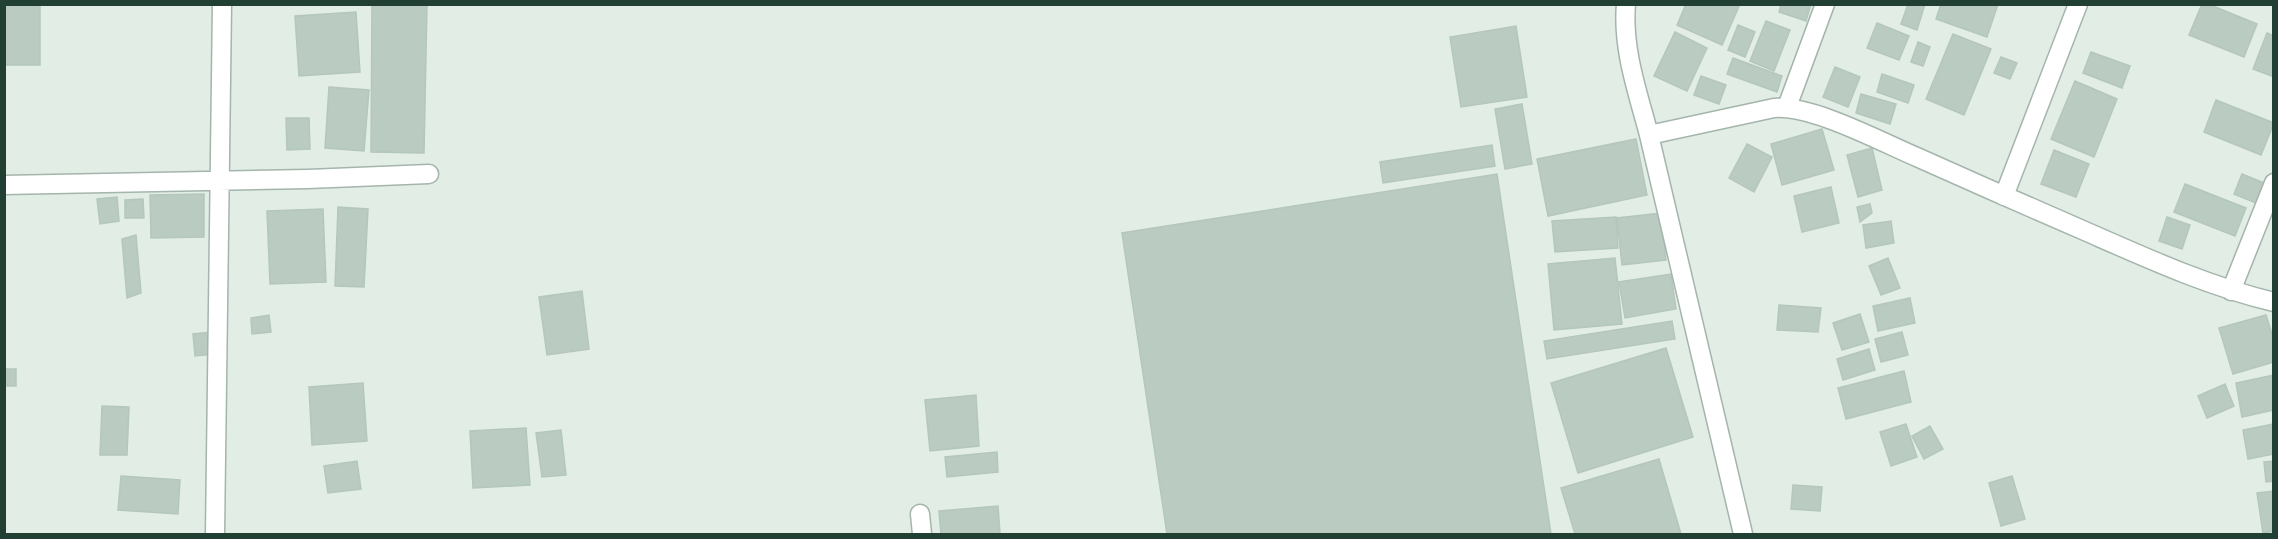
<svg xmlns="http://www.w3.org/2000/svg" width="2278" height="539" font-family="'Nunito Sans',sans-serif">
<rect width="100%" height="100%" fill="#e2ede6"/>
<!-- building -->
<path fill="#bacbc1" stroke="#b4c7bc" stroke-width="1.5" d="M4,4H40V65H4Z
M372,4H427L424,153L371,152Z
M1686,4H1740L1722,45L1677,25Z
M1781,4H1811L1806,21L1779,12Z
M1908,4H1925L1917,30L1901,24Z
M1941,4H1998L1987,37L1936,19Z
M2202,4H2208L2257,24L2244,57L2189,35Z
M356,12L360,72L299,76L295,16Z
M1766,21L1790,30L1774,71L1750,61Z
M1877,23L1909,36L1899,60L1867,48Z
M1738,25L1755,32L1745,57L1728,50Z
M1516,26L1527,97L1461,107L1450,37Z
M1675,32L1707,48L1687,91L1654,76Z
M2267,33L2274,36V77L2253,69Z
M1953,34L1991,49L1964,115L1926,99Z
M1918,42L1930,47L1923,66L1911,62Z
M2091,52L2130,66L2122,88L2083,73Z
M2001,57L2017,63L2010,79L1994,73Z
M1733,58L1782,76L1777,92L1727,74Z
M1835,67L1860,77L1848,107L1823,97Z
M1882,74L1914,85L1908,103L1877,92Z
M1701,76L1726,85L1719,104L1694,95Z
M2075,81L2117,99L2094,157L2051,139Z
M329,87L369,90L364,151L325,148Z
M1861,94L1896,104L1890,124L1856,113Z
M2216,100L2274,123L2261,155L2204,132Z
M1522,104L1532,164L1505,169L1495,109Z
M286,118H309L310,149L287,150Z
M1822,129L1834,170L1782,185L1771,144Z
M1636,139L1647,195L1548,216L1537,159Z
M1747,144L1772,157L1754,192L1729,178Z
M1492,145L1495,166L1383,183L1380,162Z
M1872,148L1882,190L1858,197L1847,155Z
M2054,150L2089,164L2076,197L2041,184Z
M1497,174L1551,534H1167L1122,233Z
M2242,174L2264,183L2256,203L2234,194Z
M2185,184L2246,208L2235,236L2174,212Z
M1831,187L1839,223L1802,232L1794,196Z
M204,194V237L151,238L150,195Z
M117,197L119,221L100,224L97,199Z
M143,199L144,218H125V200Z
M1870,204L1872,213L1860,222L1857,207Z
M338,207L368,209L364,287L335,286Z
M323,209L326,282L270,284L267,211Z
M1661,213L1666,260L1622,265L1617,218Z
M1616,217L1618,248L1555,252L1552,221Z
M2167,217L2190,225L2182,249L2159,241Z
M1891,221L1894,243L1866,248L1863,225Z
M136,235L141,293L127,298L122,239Z
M1615,258L1622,324L1554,330L1548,264Z
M1888,258L1900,288L1881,295L1869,266Z
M1671,274L1676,309L1625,318L1619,282Z
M582,291L589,349L547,355L539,297Z
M1910,298L1915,323L1878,331L1873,306Z
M1779,305L1821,308L1818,332L1777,330Z
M1860,314L1869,342L1842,350L1833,323Z
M269,315L271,332L252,334L251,318Z
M2266,315L2274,340V362L2233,374L2219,328Z
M1672,321L1675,339L1547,359L1544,341Z
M212,332L214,354L195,356L193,334Z
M1902,332L1908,355L1881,362L1875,339Z
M1666,348L1693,437L1578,473L1551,383Z
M1869,349L1875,370L1843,380L1837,359Z
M4,369H16V386H4Z
M1904,371L1911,402L1846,419L1838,388Z
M2274,375V410L2242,417L2236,383Z
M363,383L367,441L312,445L309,387Z
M2225,384L2234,406L2207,418L2198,396Z
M976,395L979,446L930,451L925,400Z
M102,406L129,407L127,455H100Z
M1906,424L1917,457L1891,466L1880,432Z
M2274,424V454L2248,459L2243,430Z
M1930,426L1943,449L1924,459L1912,436Z
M526,428L530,485L473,488L470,431Z
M561,430L566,475L542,477L536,433Z
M997,452L998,472L947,477L945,457Z
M1659,459L1681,534H1575L1561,488Z
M357,461L361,489L328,493L324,466Z
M2274,461V481L2266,482L2264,462Z
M121,476L180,480L178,514L118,510Z
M2012,476L2025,519L2001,526L1989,483Z
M1793,485L1822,487L1820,511L1791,509Z
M2274,491V531L2263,533L2257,493Z
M998,506L1000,534H941L939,511Z"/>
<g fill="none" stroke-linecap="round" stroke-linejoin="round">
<!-- lane casing -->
<g stroke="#a4b5ac" stroke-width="21">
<path id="lane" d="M920,514L922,534"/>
</g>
<!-- street casing -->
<g stroke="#a4b5ac" stroke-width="21">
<path id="street" d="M1626,4C1622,49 1638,93 1649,135L1743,534
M1787,107L1825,4
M1649,135L1774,108C1813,105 1881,142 1919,158C1977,184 2036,210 2094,235C2153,261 2211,287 2274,302
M4,185L308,179L429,174
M2004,196L2078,4
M2231,291L2274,183
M215,534L222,4"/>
</g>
<!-- lane -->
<use href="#lane" stroke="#fff" stroke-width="18"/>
<!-- street -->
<use href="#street" stroke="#fff" stroke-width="18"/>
</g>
<!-- border -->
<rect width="2278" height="539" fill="none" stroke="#213f32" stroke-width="12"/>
</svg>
